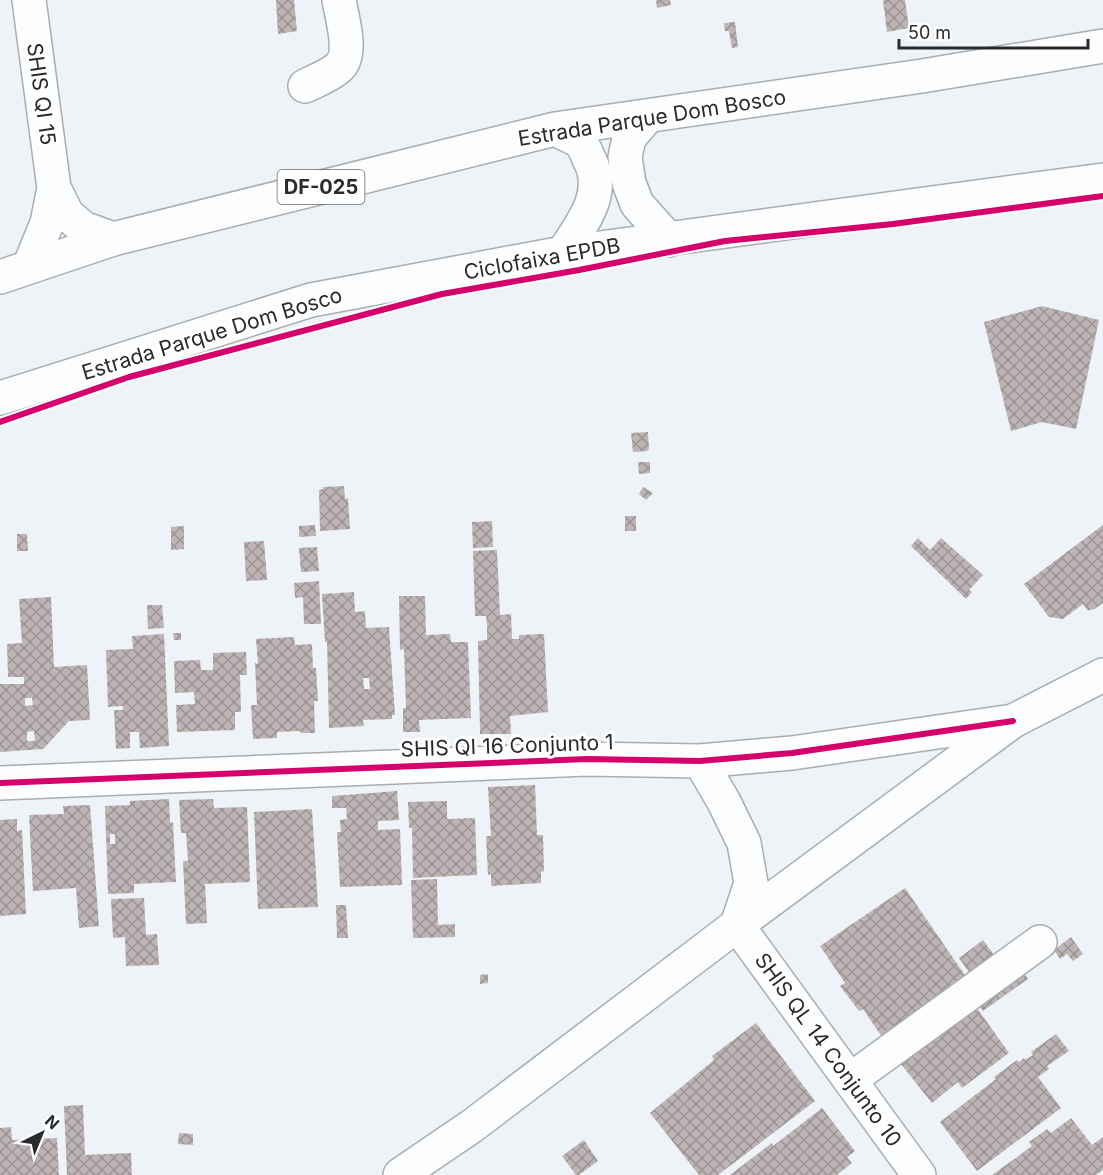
<svg xmlns="http://www.w3.org/2000/svg" width="1103" height="1175" font-family="Inter,sans-serif">
<defs>
<pattern id="building-cross-hatch" width="8" height="8" patternUnits="userSpaceOnUse" patternTransform="scale(1.5)"><rect width="8" height="8" fill="#beb4b5"/><path d="M0 0l8 8M0 8l8-8" fill="none" stroke="#9a9394"/></pattern>
</defs>
<rect width="100%" height="100%" fill="#eef3f8"/>
<!-- building -->
<path fill="url(#building-cross-hatch)" fill-rule="evenodd" d="M276,0H294L297,31L278,34Z
M656,0H670L671,5L657,8Z
M883,0H905L909,28L887,32Z
M735,22L738,47L732,48L729,31H725L724,23Z
M1042,306L1099,320L1076,429L1042,422L1011,431L984,322Z
M648,432L649,449L647,451L633,452L631,433Z
M638,462H650V473L639,474Z
M344,486L345,499L348,498L350,529L320,531L319,490L323,489V487Z
M643,487L653,493L646,500L639,494Z
M625,516H636V531H625Z
M492,521L493,547L473,548L472,522Z
M315,525L316,536L299,537V526Z
M1103,525V603L1093,610L1092,609L1088,611L1083,604L1063,619L1049,617L1024,584Z
M184,526V549L171,550V527Z
M17,534H27L28,551H17Z
M918,538L930,550L941,538L983,575L969,590L972,592L966,599L911,546Z
M264,541L267,580L246,581L244,542Z
M317,547L319,571L301,572L299,548Z
M497,550L500,615L511,614L512,639H519V635L544,634L548,712L510,716L511,734H480L478,641L487,640V624L486,616H475L473,551Z
M319,581L321,624H304L303,597L295,598L294,583Z
M354,592L355,612L365,611L366,628L389,627L395,715H392V719L363,720L364,726L329,728L327,642H325L322,594ZM363,678H369L370,689H364Z
M399,596H425L426,635L450,634L451,642H468L471,718L419,720L420,732H403V708H406L404,649L400,650Z
M51,597L54,667L87,665L90,720L69,721L43,749L0,752V684H24V677H8L7,644L22,643L19,599ZM25,698H32L33,705L25,706ZM34,731L35,741H27V732Z
M147,605H162L164,628L148,629Z
M173,633H181V640H174Z
M164,634L169,746L140,748L139,732H130V748L116,749L114,710H123V706L108,707L106,650L133,649L132,636Z
M294,637L295,645L312,644L313,668H316L318,701H314L315,733H302L299,731L277,732V738L253,739L251,705H257L255,663L258,664L256,639Z
M246,652L247,675H240L241,712H235V730L177,732L176,705L195,704L194,692L175,693L174,661L200,660L201,670H213V653Z
M535,785L537,835H543L544,871L541,872V883L491,886V874L488,875L486,836H491L488,787Z
M397,791L399,820L378,821V830L400,829L402,885L340,887L337,832H341L340,820L347,819L346,808H332V796Z
M169,799L170,822L173,823L176,882L134,884V893L108,894L105,806L130,805V801ZM110,834H115V844H110Z
M213,799L214,808L247,807L250,882L205,884L207,923L186,924L183,861H188L186,833H181L179,800Z
M447,801V819L475,818L477,875L413,878L412,828H409L408,802Z
M90,805L99,926L79,928L76,888L33,891L29,815L64,814L63,806Z
M312,809L318,907L258,909L254,812Z
M17,819V831L22,830L26,914L0,916V820Z
M437,879L438,925L455,924V937L413,938L411,880Z
M905,888L971,984L886,1043L863,1009L859,1011L840,986L845,983L820,946Z
M144,898L146,935L157,934L159,965L126,966L125,937L113,938L111,899Z
M336,905H346L348,938H337Z
M1071,937L1083,954L1073,961L1067,954L1060,959L1054,950Z
M983,940L1001,964L976,982L959,958Z
M1017,964L1028,979L983,1011L972,997Z
M488,974V983L480,984V975Z
M972,1001L1009,1053L962,1088L958,1082L932,1103L896,1058Z
M756,1023L815,1101L718,1175H699L650,1113L714,1060L712,1056Z
M1056,1034L1069,1051L1047,1066L1049,1069L1038,1077L1061,1108L977,1171L940,1122L996,1079L994,1077L1017,1060L1019,1062L1024,1058L1025,1060L1033,1055L1031,1052Z
M83,1105L85,1155L131,1153L132,1175H67L64,1106Z
M822,1108L855,1151L847,1157L852,1163L837,1175H730L772,1143L773,1146Z
M1071,1118L1092,1145L1103,1137V1170L1096,1175H992L1032,1146L1029,1142L1047,1129L1051,1133Z
M11,1127L12,1140L57,1138L59,1175H0V1128Z
M179,1133L193,1134V1145L178,1144Z
M584,1140L598,1161L579,1175H576L562,1156Z"/>
<g fill="none" stroke-linecap="round" stroke-linejoin="round">
<!-- minor casing -->
<g stroke="#a9adb0" stroke-width="36">
<path id="minor" d="M29,0L54,188L47,223L29,267
M305,86C315,81 329,76 338,68C354,55 342,18 339,0
M54,188L67,214L83,228L113,239
M700,761L724,802L744,843L751,883L737,925L919,1175
M0,783L587,759L700,761L792,753L1013,721
M850,1080L1040,942
M400,1175L472,1126L737,925L1013,721L1103,675"/>
</g>
<!-- major casing -->
<g stroke="#a9adb0" stroke-width="36">
<path id="major" d="M647,117L629,138L625,157L629,183L637,204L669,240
M555,129C562,133 574,137 580,142C584,146 587,154 589,159C608,193 581,225 563,253
M0,277L113,239L555,129L922,76L1103,46
M0,398L311,300L563,253L1103,180"/>
</g>
<!-- minor -->
<use href="#minor" stroke="#fcfdfe" stroke-width="33"/>
<!-- major -->
<use href="#major" stroke="#fcfdfe" stroke-width="33"/>
<!-- cycleway casing -->
<g stroke="#fff" stroke-width="10">
<path id="cycleway" d="M0,422L129,377L442,294L579,270L725,241L893,224L1103,196
M0,783L587,759L700,761L792,753L1013,721"/>
</g>
<!-- cycleway -->
<use href="#cycleway" stroke="#d6006c" stroke-width="6"/>
</g>
<g text-anchor="middle" stroke-width="6" stroke-linejoin="round" paint-order="stroke">
<!-- shield labels -->
<rect fill="#fff" stroke="#686b6d" stroke-width="1.5" x="277.5" y="170" width="87" height="34" rx="4.5"/>
<g font-size="20" font-weight="bold" fill="#282b2e">
<text x="321" y="194">DF-025</text>
</g>
<!-- street labels -->
<g font-size="21" fill="#282b2e" stroke="#fff">
<text transform="translate(41 94) rotate(82)" y="7">SHIS QI 15</text>
<text transform="translate(652 118) rotate(-9)" y="7">Estrada Parque Dom Bosco</text>
<text transform="translate(542 259) rotate(-10)" y="7">Ciclofaixa EPDB</text>
<text transform="translate(212 334) rotate(-17)" y="7">Estrada Parque Dom Bosco</text>
<text transform="translate(507 746) rotate(-2)" y="7">SHIS QI 16 Conjunto 1</text>
<text transform="translate(828 1050) rotate(54)" y="7">SHIS QL 14 Conjunto 10</text>
</g>
</g>
<!-- north arrow -->
<g transform="translate(42 1133) rotate(43)" stroke="#ffffff" stroke-width="4.5" paint-order="stroke">
<path d="M0-4.5L10 22L0 15L-10 22Z" fill="#282b2e"/>
<text y="-9" font-size="16" font-weight="bold" text-anchor="middle" fill="#282b2e">N</text>
</g>
<!-- scale -->
<path d="M899 39v9h189v-9" fill="none" stroke="#282b2e" stroke-width="3"/>
<text x="908" y="39" font-size="18" fill="#282b2e" stroke="#ffffff" stroke-width="4.5" paint-order="stroke">50 m</text>
</svg>
